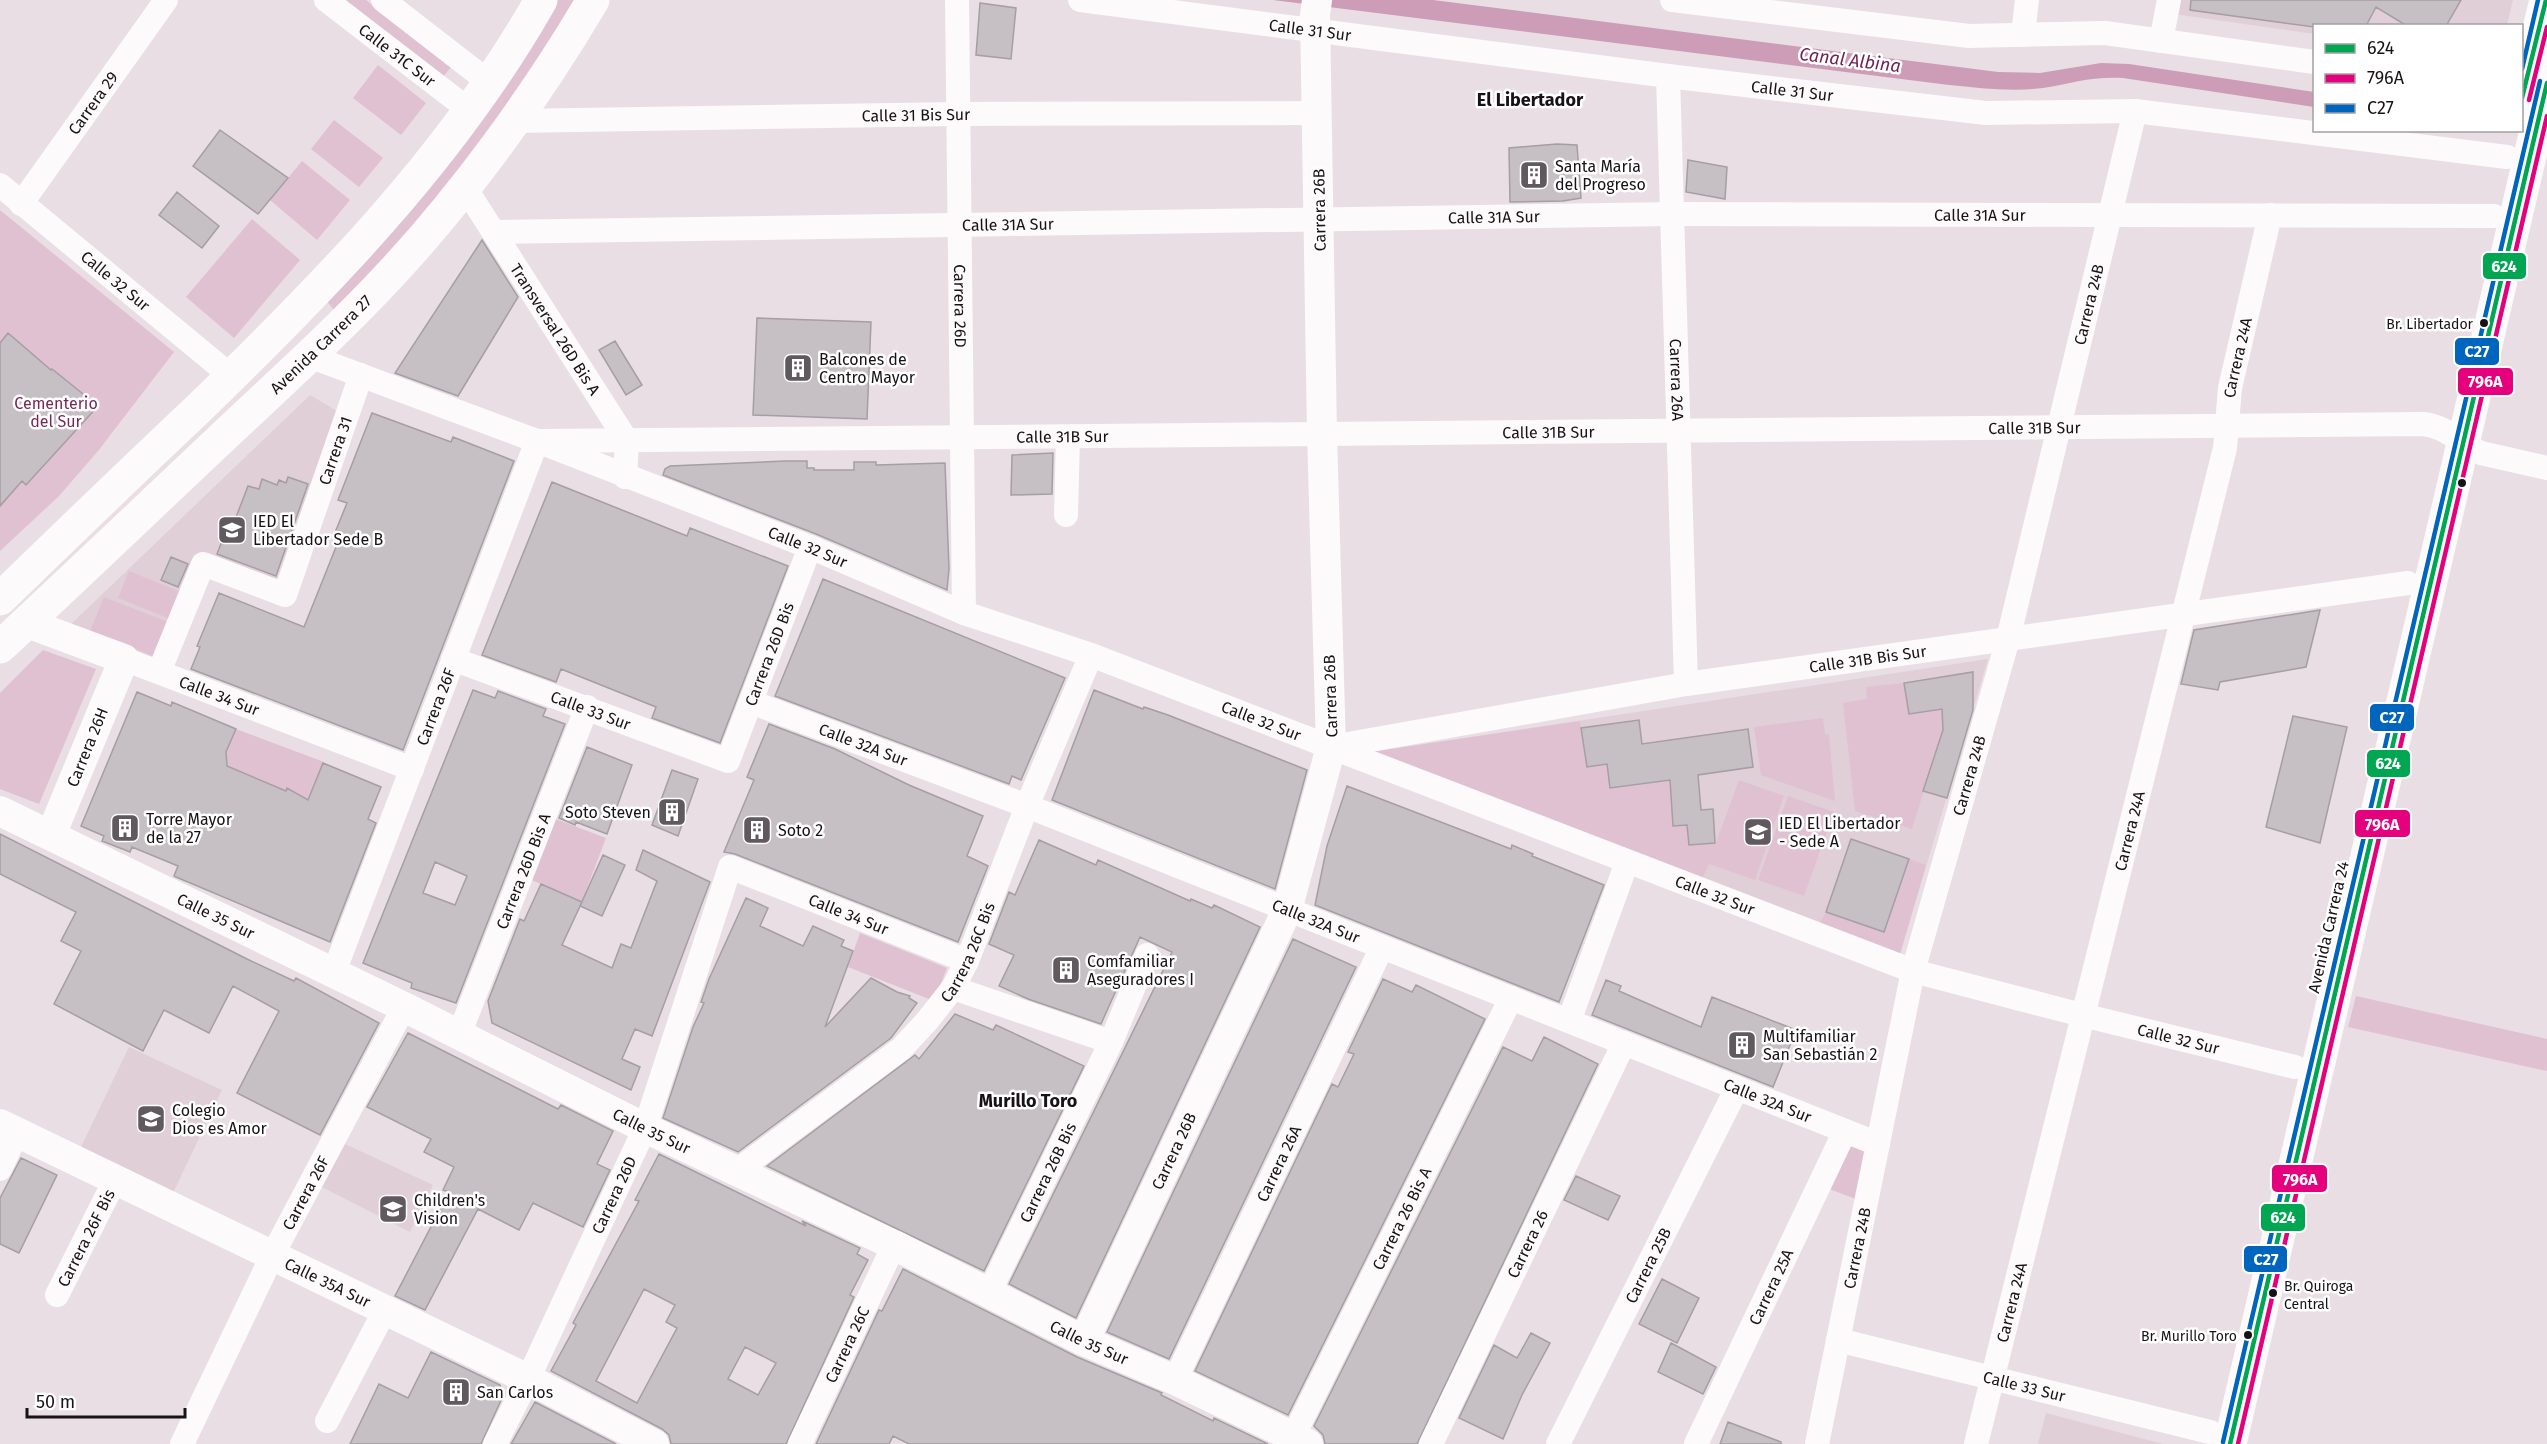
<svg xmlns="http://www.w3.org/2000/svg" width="2547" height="1444" font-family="'Fira Sans',sans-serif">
<rect width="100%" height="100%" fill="#e8dee3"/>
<!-- built -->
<path fill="#e1cfd8" d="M2177,0H2513L2507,25L2314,26V34L2174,14Z
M310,395L337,411L276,580L203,553L158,661L68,627Z
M1988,659L1900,954L1371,752L1769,692Z
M129,1047L222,1090L173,1193L80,1149Z
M343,1143L433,1185L410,1232L320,1186Z
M2046,1413L2163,1444H2038Z"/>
<!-- green -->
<path fill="#e0c1d1" d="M341,0H366L452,66L442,78Z
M557,0H574C561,22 549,46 535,67C478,155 408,234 334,310L326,300Z
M378,65L426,103L401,135L353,98Z
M334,120L383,158L359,187L311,149Z
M302,161L350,200L317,240L270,200Z
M0,210L174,352L98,451L59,496L0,551Z
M252,219L300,260L234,338L186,297Z
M129,571L181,592L170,619L118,598Z
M104,597L168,622L154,656L90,631Z
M43,650L96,669L39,804L0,789V693Z
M1904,683L1909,714L1942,709L1943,730L1912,829L1855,811L1843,703L1867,699L1866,687Z
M1823,718L1825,735L1829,734L1835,801L1761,775L1754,727Z
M1580,721L1587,767L1607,764L1610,788L1670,780L1673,826L1687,825L1689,845L1716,843L1739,780L1784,796L1755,880L1709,864L1702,879L1371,752Z
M236,729L324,762L308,800L222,764Z
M1788,796L1834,812L1804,896L1758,880Z
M553,818L606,838L582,901L529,879Z
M1909,859L1926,865L1900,954L1820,923L1826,912L1884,931Z
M860,933L947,968L934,1001L848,967Z
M2356,996L2547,1039V1071L2348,1027Z
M1845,1131L1878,1144L1866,1203L1819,1185Z"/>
<!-- water -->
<path fill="#cd9cb7" d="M1273,0H1433L1998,72L2040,73L2101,63L2129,64L2314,92V107L2123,78C2093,76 2072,83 2043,88C2012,92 1980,88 1949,85Z"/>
<!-- building -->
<path fill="#c6bfc3" stroke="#a59ea2" stroke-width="1.5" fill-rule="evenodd" d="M2191,0H2461L2446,26H2407L2376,7L2366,26H2314V27L2190,10Z
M980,3L1016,8L1011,59L976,55Z
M220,130L288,178L258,214L193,166Z
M1557,144L1577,145L1581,198L1563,201L1510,202L1509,148Z
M1688,160L1727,167L1725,199L1686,192Z
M177,192L219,226L202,248L159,215Z
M482,240L518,297L458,396L395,373Z
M757,318L871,322L867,419L753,415Z
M8,333L51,370L52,369L98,406L26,485L22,481L0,506V343Z
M615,341L642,385L626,395L599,350Z
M372,413L451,442L453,437L514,461L403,750L191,669L200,647L197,646L219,593L304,627L342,532L336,530L347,503L338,500Z
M1053,453L1052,494L1011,495L1012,455Z
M786,461H807V468H814V470H854V462H876V465L945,463L949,569L947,590L816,534L663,475L665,469L670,466Z
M288,477L308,484L276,576L217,554L224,536L228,538L248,486L259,489L262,479L277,485L279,480L286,483Z
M552,482L687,536L690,528L788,566L720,743L652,718L656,707L561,669L556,682L482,655Z
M171,557L188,564L178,587L161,580Z
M823,579L1065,678L1021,780L1012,776L1009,784L775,696Z
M2320,610L2306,667L2220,682L2218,690L2181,684L2194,630Z
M1973,672V710L1947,798L1923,791L1943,730L1942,709L1909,714L1904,683Z
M473,690L495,698L498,691L546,709L543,716L565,724L456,1003L411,988L412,983L363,963ZM435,862L467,876L455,905L423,893Z
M1094,690L1143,709L1144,707L1168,715L1307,770L1275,889L1052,800Z
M137,692L171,706L172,702L236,729L226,752L227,766L286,791L287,788L308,800L323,763L381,787L368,819L376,823L330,942L176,877L174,876L178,866L132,847L130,852L102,841L104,836L81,826Z
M2293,716L2347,727L2320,843L2266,827Z
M1639,720L1642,744L1748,729L1753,767L1698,775L1701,810L1713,809L1715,843L1689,845L1687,825L1673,826L1670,780L1610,788L1607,764L1587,767L1581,728Z
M769,724L835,749L909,785L983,816L967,856L988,866L958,942L735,854L724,852L754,780L747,777Z
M587,747L632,765L607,834L576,822L575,825L559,818Z
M672,770L698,779L678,836L652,825Z
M1347,786L1511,849L1512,845L1533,854L1532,856L1604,885L1559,1002L1315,905L1327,846Z
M0,834L247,959L294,981L296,978L379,1023L320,1135L237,1093L279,1011L233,986L209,1033L164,1010L143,1051L54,1004L81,951L61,941L76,912L0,874Z
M1851,839L1909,859L1884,932L1826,912Z
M1039,840L1096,865L1098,860L1190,901L1191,899L1212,908L1214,905L1260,927L1076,1318L1009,1284L1172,952L1140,937L1101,1024L1028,999L999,986L1014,955L989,944L1009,892L1015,895Z
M643,850L710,882L652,1036L635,1029L622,1059L640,1067L631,1090L492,1023L488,1001L520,919L524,921L541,884L582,902L562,945L612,968L621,944L631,948L657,881L636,870Z
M603,855L625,865L602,916L580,906Z
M746,898L768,908L760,926L803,946L813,926L844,940L841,946L853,951L825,1027L871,978L897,992L910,996L909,998L917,1003L891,1038L738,1152L663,1118L693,1027L704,1003L701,1002L709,979Z
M1293,939L1356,967L1169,1359L1107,1332Z
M1383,979L1412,992L1416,985L1485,1019L1288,1415L1195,1371L1332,1084L1338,1087L1354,1054L1348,1052Z
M1606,980L1621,986L1619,991L1701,1027L1712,997L1796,1030L1773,1087L1592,1015Z
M955,1014L993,1030L996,1025L1084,1066L984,1271L767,1166L915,1055L919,1059Z
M408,1033L558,1109L561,1105L613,1131L597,1164L610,1170L583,1227L533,1203L519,1230L478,1209L425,1310L395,1296L449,1192L443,1190L454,1167L424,1152L431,1139L367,1107Z
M1544,1037L1598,1064L1417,1444H1325L1323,1435L1314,1426L1503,1047L1532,1061Z
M659,1154L806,1226L802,1221L860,1248L857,1254L868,1260L850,1295L854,1297L786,1444H671L669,1435L662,1429L551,1371L576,1325L573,1323L639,1201L635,1200ZM644,1289L675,1305L666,1322L677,1328L637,1403L596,1381ZM745,1347L776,1363L758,1395L728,1379Z
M21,1158L57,1175L19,1253L0,1244V1198Z
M1576,1176L1620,1196L1608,1220L1564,1200Z
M903,1269L1077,1357L1162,1393L1161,1395L1213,1421L1214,1418L1268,1444H909L893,1436L889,1444H816L879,1310L882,1311Z
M1662,1279L1699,1298L1677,1343L1639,1324Z
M1531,1333L1550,1343L1522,1395L1503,1439L1459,1418L1494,1345L1517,1358Z
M1671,1343L1716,1367L1703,1394L1658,1372Z
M431,1352L500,1385L503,1396L481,1444H350L379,1384L408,1398Z
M535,1402L616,1444H511Z
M1728,1422L1781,1442V1444H1720Z"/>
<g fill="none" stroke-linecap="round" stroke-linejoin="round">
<!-- minor -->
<g stroke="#fcfafb" stroke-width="24">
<path id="s1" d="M326,0L469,110"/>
<path d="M383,0L490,83"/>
<path id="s2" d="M957,0L964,613"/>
<path id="s3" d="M1080,0L1676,77L1986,113L2135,111L2507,157"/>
<path d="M1672,0L1969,36L2105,33L2314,62"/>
<path d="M2023,35L2027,0"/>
<path d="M2161,41L2169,0"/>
<path id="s4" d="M1668,76L1686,684"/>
<path id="s5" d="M514,121L958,114L1317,113"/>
<path id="s6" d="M0,185L231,376"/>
<path id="s7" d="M464,186L627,441L625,477"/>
<path id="s8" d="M21,204L166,0"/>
<path id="s9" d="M495,232L1672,214L2494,216"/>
<path id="s10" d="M309,356L537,441L810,547L964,613L1091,655L1913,971L2082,1015L2295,1067"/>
<path d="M1066,515L1068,437"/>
<path id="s11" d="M124,659L412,769"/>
<path id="s12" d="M453,659L728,761L810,547"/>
<path id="s13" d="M159,672L203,564L285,595L361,375"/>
<path id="s14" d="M751,702L1027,806L1878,1144"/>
<path id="s15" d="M1331,747L1686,684L2408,583"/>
<path id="s16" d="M334,972L537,441L2423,424C2447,426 2460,444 2481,453L2547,468"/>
<path d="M953,988L1111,1042"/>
<path d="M1569,1021L1627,862"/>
<path id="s17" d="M459,1035L587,707"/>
<path d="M0,1169L17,1133"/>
<path id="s18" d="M738,1170L901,1049L927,1021L953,988L967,961L1027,806L1091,655"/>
<path id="s19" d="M989,1293L1111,1042L1147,955"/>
<path id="s20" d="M57,1295L115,1180"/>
<path id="s21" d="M1838,1340L2210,1432"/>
<path id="s22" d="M1175,1380L1382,947"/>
<path d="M327,1421L385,1310"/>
<path id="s23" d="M1293,1437L1511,998"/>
<path id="s24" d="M182,1444L272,1256L404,1007"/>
<path id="s25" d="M495,1444L528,1379L645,1128L730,867L967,961"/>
<path id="s26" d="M800,1444L894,1245"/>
<path id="s27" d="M1431,1444L1624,1043"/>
<path id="s28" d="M1558,1444L1737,1088"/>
<path id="s29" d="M1696,1444L1845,1131"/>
<path id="s30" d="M1817,1444L1913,971L2008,639L2135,111"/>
<path id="s31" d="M1976,1444L2225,448L2230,388L2270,215"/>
</g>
<!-- tertiary -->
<g stroke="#fcfafb" stroke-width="30">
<path d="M27,623L124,659L51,835"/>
<path id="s32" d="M0,811L404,1007L645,1128L894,1245L1084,1341L1175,1380L1308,1444"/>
<path id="s33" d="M0,1124L528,1379L654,1444"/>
<path id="s34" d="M1084,1341L1287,910L1331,747L1322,434L1315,15L1317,0"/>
</g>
<!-- secondary -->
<g stroke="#fcfafb" stroke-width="33">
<path d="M2522,98L2546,0"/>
<path d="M0,599C65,536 130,473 196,411C325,286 452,157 541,0"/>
<path id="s35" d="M0,647C70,582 139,516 208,451C269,393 331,338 388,277C464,196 537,95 593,0"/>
<path d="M2230,1444L2547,83"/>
</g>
<!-- bus-1 casing -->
<g stroke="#fff" stroke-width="9">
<path id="bus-1" d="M2522,98L2546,0
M2230,1444L2547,83"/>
</g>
<!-- bus-2 casing -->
<g stroke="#fff" stroke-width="9">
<path id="bus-2" d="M2529,100L2547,27
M2238,1444L2547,116"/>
</g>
<!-- bus-3 casing -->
<g stroke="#fff" stroke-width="9">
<path id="bus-3" d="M2522,69L2538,0
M2223,1442L2540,81"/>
</g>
<!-- bus-1 -->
<use href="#bus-1" stroke="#00a651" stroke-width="4.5"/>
<!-- bus-2 -->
<use href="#bus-2" stroke="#e5007d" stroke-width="4.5"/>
<!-- bus-3 -->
<use href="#bus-3" stroke="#0065bd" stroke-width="4.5"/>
</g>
<!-- icons -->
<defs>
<g id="building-square" transform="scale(1.5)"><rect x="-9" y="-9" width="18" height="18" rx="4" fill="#60595d" stroke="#fff"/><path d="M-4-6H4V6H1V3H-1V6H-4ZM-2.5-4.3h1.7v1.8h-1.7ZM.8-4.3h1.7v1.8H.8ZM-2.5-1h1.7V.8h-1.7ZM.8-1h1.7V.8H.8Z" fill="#fff"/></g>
<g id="school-square" transform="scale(1.5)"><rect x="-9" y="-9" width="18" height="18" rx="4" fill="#60595d" stroke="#fff"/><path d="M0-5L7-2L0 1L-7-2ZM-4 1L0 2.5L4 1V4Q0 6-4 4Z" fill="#fff"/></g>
</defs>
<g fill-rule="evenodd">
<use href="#building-square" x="1534" y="175"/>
<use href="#building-square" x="798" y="368"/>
<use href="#school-square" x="232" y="530"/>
<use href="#building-square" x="672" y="812"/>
<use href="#building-square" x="125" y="828"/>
<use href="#building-square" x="757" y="830"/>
<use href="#school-square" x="1758" y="832"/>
<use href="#building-square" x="1066" y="970"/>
<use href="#building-square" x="1742" y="1045"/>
<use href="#school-square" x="151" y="1119"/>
<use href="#school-square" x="393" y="1209"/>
<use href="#building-square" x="456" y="1392"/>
</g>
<!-- markers -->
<g fill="#171215" stroke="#fff" stroke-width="2">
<circle cx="2484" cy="323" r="5"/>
<circle cx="2462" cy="483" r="5"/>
<circle cx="2273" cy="1293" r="5"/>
<circle cx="2248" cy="1335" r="5"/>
</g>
<g text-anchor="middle" stroke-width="5" stroke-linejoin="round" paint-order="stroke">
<!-- bus labels -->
<g font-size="14" fill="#171215" stroke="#fff" text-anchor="end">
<text x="2473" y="329">Br. Libertador</text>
<text x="2284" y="1291" text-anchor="start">Br. Quiroga<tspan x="2284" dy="18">Central</tspan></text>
<text x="2237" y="1341">Br. Murillo Toro</text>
</g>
<!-- street labels -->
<g font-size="16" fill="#171215" stroke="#fff">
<text dy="6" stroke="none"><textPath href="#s3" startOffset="232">Calle 31 Sur</textPath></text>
<text dy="6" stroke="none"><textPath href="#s1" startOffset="90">Calle 31C Sur</textPath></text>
<text dy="6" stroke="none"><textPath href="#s3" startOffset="718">Calle 31 Sur</textPath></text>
<text dy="6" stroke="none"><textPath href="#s8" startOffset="124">Carrera 29</textPath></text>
<text dy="6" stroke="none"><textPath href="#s5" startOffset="402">Calle 31 Bis Sur</textPath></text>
<text transform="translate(1319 210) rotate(-91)" y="6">Carrera 26B</text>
<text dy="6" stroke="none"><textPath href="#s9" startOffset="1485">Calle 31A Sur</textPath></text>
<text dy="6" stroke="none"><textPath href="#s9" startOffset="999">Calle 31A Sur</textPath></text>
<text dy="6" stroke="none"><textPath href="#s9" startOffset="513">Calle 31A Sur</textPath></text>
<text dy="6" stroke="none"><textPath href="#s6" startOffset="150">Calle 32 Sur</textPath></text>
<text dy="6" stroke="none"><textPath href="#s30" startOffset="1172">Carrera 24B</textPath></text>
<text dy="6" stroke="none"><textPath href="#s2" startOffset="306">Carrera 26D</textPath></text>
<text dy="6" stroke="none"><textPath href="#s7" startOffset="170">Transversal 26D Bis A</textPath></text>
<text dy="6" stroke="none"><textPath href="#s35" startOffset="441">Avenida Carrera 27</textPath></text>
<text dy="6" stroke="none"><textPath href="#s31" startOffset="1118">Carrera 24A</textPath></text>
<text dy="6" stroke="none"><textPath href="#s4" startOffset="304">Carrera 26A</textPath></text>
<text dy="6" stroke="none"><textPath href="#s16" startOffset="2066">Calle 31B Sur</textPath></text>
<text dy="6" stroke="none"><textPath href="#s16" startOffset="1580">Calle 31B Sur</textPath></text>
<text dy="6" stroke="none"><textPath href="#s16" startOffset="1094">Calle 31B Sur</textPath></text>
<text dy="6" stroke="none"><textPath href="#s13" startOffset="357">Carrera 31</textPath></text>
<text dy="6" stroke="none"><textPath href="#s10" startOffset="534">Calle 32 Sur</textPath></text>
<text dy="6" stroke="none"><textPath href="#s12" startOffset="408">Carrera 26D Bis</textPath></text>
<text dy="6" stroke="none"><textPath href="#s15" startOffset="544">Calle 31B Bis Sur</textPath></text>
<text dy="6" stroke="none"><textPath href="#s11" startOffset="102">Calle 34 Sur</textPath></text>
<text transform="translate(1330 696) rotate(-92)" y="6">Carrera 26B</text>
<text dy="6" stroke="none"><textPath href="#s16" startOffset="284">Carrera 26F</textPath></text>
<text dy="6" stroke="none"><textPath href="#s12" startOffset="147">Calle 33 Sur</textPath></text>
<text dy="6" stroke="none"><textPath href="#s10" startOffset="1020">Calle 32 Sur</textPath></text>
<text dy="6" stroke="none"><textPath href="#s14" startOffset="120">Calle 32A Sur</textPath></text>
<text transform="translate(87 747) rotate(-68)" y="6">Carrera 26H</text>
<text dy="6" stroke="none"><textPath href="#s30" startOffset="686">Carrera 24B</textPath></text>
<text dy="6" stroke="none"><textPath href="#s31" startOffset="632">Carrera 24A</textPath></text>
<text dy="6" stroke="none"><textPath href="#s17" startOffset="176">Carrera 26D Bis A</textPath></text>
<text dy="6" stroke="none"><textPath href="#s10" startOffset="1506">Calle 32 Sur</textPath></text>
<text dy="6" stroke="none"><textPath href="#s25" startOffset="752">Calle 34 Sur</textPath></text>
<text dy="6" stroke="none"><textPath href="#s32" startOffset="240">Calle 35 Sur</textPath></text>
<text dy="6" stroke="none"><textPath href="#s14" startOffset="606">Calle 32A Sur</textPath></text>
<text transform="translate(2328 927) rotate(-77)" y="6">Avenida Carrera 24</text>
<text dy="6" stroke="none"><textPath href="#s18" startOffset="322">Carrera 26C Bis</textPath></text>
<text dy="6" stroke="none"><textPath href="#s10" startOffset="1992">Calle 32 Sur</textPath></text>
<text dy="6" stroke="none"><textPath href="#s14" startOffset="1092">Calle 32A Sur</textPath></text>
<text dy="6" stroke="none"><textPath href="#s32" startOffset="726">Calle 35 Sur</textPath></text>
<text dy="6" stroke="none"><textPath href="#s34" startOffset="210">Carrera 26B</textPath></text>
<text dy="6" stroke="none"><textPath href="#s22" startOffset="240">Carrera 26A</textPath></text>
<text dy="6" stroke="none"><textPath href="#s19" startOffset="134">Carrera 26B Bis</textPath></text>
<text dy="6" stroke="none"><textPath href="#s24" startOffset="280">Carrera 26F</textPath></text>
<text dy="6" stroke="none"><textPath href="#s25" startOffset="276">Carrera 26D</textPath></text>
<text dy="6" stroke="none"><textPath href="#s23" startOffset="244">Carrera 26 Bis A</textPath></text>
<text dy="6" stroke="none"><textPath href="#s20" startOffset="64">Carrera 26F Bis</textPath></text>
<text dy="6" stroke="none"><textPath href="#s27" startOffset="222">Carrera 26</textPath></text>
<text dy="6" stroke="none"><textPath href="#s30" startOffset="200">Carrera 24B</textPath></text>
<text dy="6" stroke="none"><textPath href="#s28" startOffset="200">Carrera 25B</textPath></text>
<text dy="6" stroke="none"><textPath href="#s33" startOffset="364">Calle 35A Sur</textPath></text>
<text dy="6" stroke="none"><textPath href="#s29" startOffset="174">Carrera 25A</textPath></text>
<text dy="6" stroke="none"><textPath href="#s31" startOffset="146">Carrera 24A</textPath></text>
<text dy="6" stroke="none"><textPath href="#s32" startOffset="1212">Calle 35 Sur</textPath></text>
<text dy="6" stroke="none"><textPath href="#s26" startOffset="110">Carrera 26C</textPath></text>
<text dy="6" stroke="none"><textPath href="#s21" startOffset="192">Calle 33 Sur</textPath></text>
</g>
<!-- poi labels -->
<g font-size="16" fill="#171215" stroke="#fff" text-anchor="start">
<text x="1555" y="172">Santa María<tspan x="1555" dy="18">del Progreso</tspan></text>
<text x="819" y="365">Balcones de<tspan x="819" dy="18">Centro Mayor</tspan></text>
<text x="253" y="527">IED El<tspan x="253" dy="18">Libertador Sede B</tspan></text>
<text x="651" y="818" text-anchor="end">Soto Steven</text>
<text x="146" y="825">Torre Mayor<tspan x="146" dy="18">de la 27</tspan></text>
<text x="1779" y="829">IED El Libertador<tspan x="1779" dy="18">- Sede A</tspan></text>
<text x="778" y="836">Soto 2</text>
<text x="1087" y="967">Comfamiliar<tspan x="1087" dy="18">Aseguradores I</tspan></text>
<text x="1763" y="1042">Multifamiliar<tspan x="1763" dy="18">San Sebastián 2</tspan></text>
<text x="172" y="1116">Colegio<tspan x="172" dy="18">Dios es Amor</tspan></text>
<text x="414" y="1206">Children's<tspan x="414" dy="18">Vision</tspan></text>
<text x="477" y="1398">San Carlos</text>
</g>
<!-- park labels -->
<g font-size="16" fill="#772859" stroke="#fff">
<text x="56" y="409">Cementerio<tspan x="56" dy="18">del Sur</tspan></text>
</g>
<!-- water labels -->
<g font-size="18" font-style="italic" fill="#712254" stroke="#fff">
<text transform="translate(1850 60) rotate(7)" y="6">Canal Albina</text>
</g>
<!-- neighbourhood labels -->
<g font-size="18" font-weight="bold" fill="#171215" stroke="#fff">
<text x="1530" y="106">El Libertador</text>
<text x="1028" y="1107">Murillo Toro</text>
</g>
</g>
<g stroke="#fff" stroke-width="2">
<rect x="2482" y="252" width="45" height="28" rx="6" fill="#00a651"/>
<rect x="2454" y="337" width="46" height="29" rx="6" fill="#0065bd"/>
<rect x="2457" y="367" width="57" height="29" rx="6" fill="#e5007d"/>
<rect x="2369" y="703" width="46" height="29" rx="6" fill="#0065bd"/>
<rect x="2366" y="749" width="45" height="29" rx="6" fill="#00a651"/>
<rect x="2354" y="809" width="57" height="29" rx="6" fill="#e5007d"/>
<rect x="2271" y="1164" width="57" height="29" rx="6" fill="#e5007d"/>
<rect x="2260" y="1203" width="46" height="29" rx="6" fill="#00a651"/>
<rect x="2243" y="1245" width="45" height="28" rx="6" fill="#0065bd"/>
</g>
<g font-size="16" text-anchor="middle" font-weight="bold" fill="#fff">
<text x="2504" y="272">624</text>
<text x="2477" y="357">C27</text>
<text x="2485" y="387">796A</text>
<text x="2392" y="723">C27</text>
<text x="2388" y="769">624</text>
<text x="2382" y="830">796A</text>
<text x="2300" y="1185">796A</text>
<text x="2283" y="1223">624</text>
<text x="2266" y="1265">C27</text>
</g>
<!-- legend -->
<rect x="2313" y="24" width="210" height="108" fill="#ffffff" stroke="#a2a0a1" stroke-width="1.5"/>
<rect x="2325" y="44" width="30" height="9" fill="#00a651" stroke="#a2a0a1" stroke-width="1.5"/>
<text x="2367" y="54" font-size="18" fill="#171215">624</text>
<rect x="2325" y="74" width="30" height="9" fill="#e5007d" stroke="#a2a0a1" stroke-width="1.5"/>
<text x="2367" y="84" font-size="18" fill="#171215">796A</text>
<rect x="2325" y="104" width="30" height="9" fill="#0065bd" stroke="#a2a0a1" stroke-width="1.5"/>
<text x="2367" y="114" font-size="18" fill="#171215">C27</text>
<!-- scale -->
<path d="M27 1408v9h158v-9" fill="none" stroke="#171215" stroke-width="3"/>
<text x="36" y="1408" font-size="18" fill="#171215" stroke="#ffffff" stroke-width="4.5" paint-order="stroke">50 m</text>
</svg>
